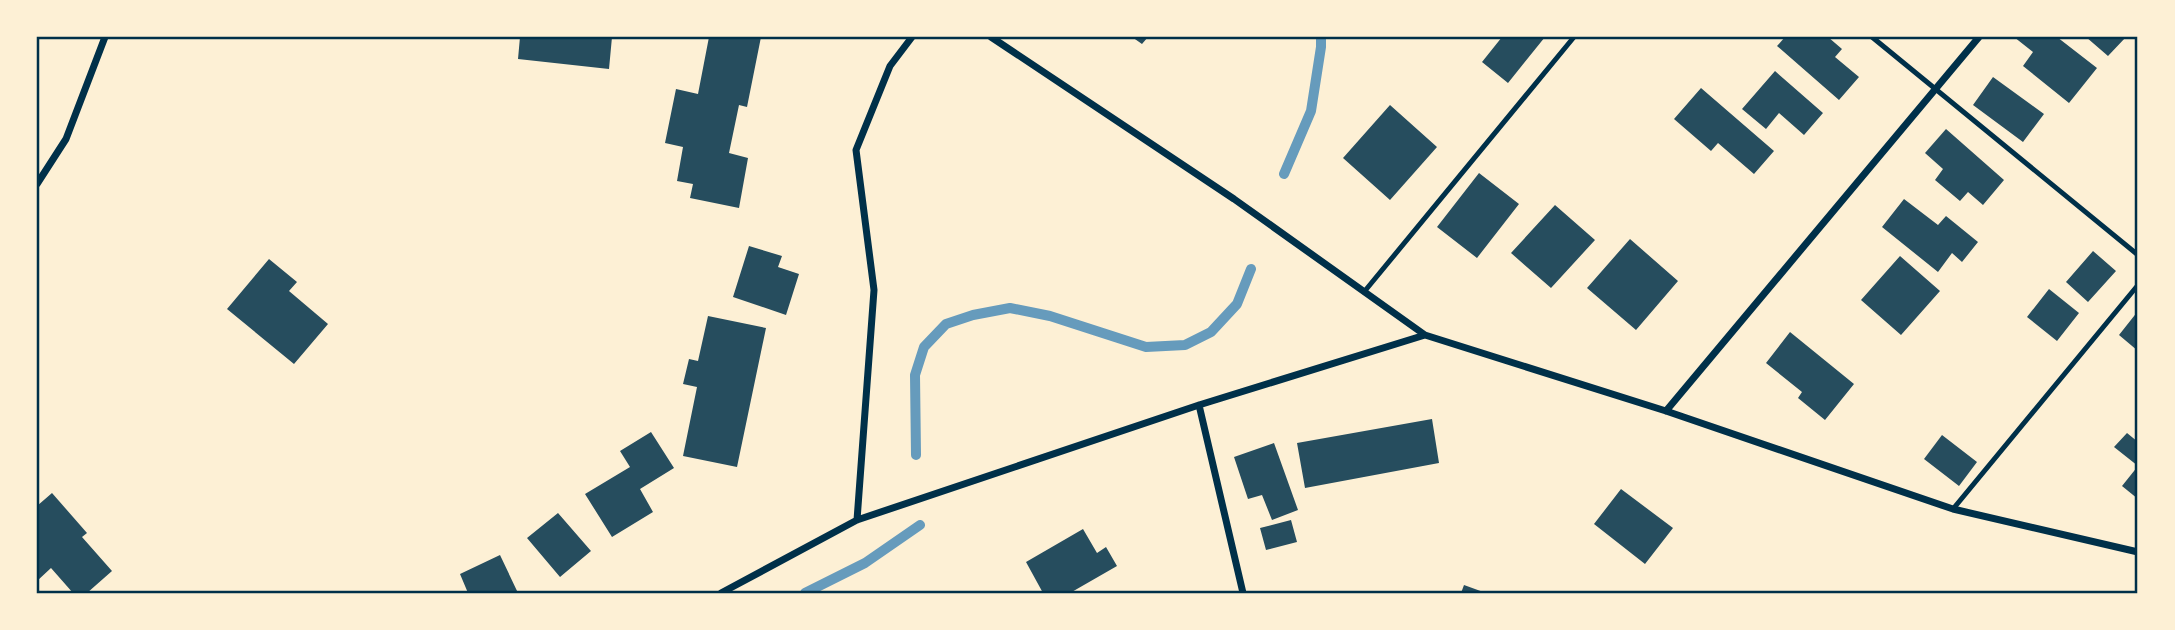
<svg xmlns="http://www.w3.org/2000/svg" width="2175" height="630" font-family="Manrope,sans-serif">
<rect width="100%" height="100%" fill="#fdf0d5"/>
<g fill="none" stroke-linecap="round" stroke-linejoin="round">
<!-- stream -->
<path stroke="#669bbc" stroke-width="10" d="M1284,174L1311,111L1321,47V37
M916,455L915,375L924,347L946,324L973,315L1010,308L1050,316L1146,347L1185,345L1211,332L1237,304L1251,269
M805,593L865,563L920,525"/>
</g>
<!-- building -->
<path fill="#264d5e" d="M520,37H612L609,69L518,59Z
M709,37H761L747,107L739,105L729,153L748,158L739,208L690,198L693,184L677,181L683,147L665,143L676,89L698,94Z
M1132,37H1148L1142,44Z
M1502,37H1545L1508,83L1482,62Z
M1785,37H1828L1842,49L1835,57L1859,77L1839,100L1777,46Z
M2014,37H2057L2097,68L2069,103L2023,66L2033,52Z
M2086,37H2126L2108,56Z
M1775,71L1823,113L1804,135L1779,113L1766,129L1742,109Z
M1993,77L2044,114L2023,142L1973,105Z
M1701,88L1774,151L1754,174L1718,143L1711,151L1674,119Z
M1390,105L1437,147L1390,200L1343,158Z
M1946,129L2004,180L1983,205L1968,192L1960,201L1935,180L1943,169L1925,153Z
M1479,173L1519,204L1477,258L1437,227Z
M1904,199L1938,225L1946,216L1978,242L1962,262L1952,253L1938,272L1882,227Z
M1555,205L1595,240L1551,288L1511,253Z
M1630,239L1678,281L1636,330L1587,288Z
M749,246L782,256L778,267L799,274L786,315L733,297Z
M2093,251L2116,271L2088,302L2066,282Z
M1900,256L1940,291L1901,335L1861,300Z
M269,259L297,282L289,291L328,324L294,364L227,309Z
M2049,289L2079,313L2057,341L2027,317Z
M2138,311V351L2119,335Z
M708,316L766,328L737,467L683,456L697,387L683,384L689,359L698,361Z
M1790,332L1854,384L1825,420L1798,398L1802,392L1766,363Z
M1432,419L1439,463L1305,488L1297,443Z
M651,432L674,468L640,489L653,512L612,537L585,494L630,467L620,451Z
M2127,433L2138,442V499L2122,486L2138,466L2114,447Z
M1942,435L1977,462L1959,486L1924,459Z
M1274,443L1298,510L1272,520L1262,495L1248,499L1234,457Z
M1621,489L1673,528L1645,564L1594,524Z
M52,493L87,533L82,537L112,571L87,593H73L51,568L37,581V506Z
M558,513L591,551L560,577L527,538Z
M1291,520L1297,542L1266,550L1260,528Z
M1083,529L1097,553L1106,547L1117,566L1070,593H1043L1026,562Z
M500,555L518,593H468L460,574Z
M1464,585L1486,593H1461Z"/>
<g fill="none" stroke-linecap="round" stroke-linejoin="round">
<!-- service -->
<path stroke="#003049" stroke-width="5" d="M1872,37L2138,255
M1364,292L1574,37
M1953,509L2138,285"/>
<!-- minor -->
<path stroke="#003049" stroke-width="7" d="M991,37L1234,199L1425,335
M37,184L66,139L105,37
M1199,405L1243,593
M1666,411L1979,37
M857,520L874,290L856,150L890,66L912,37
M721,593L857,520L1199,405L1425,335L1666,411L1953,509L2138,552"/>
</g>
<!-- border -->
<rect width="2175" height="630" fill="none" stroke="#fdf0d5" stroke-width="77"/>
<rect x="38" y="38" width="2098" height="554" fill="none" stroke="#003049" stroke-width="2.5"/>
</svg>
